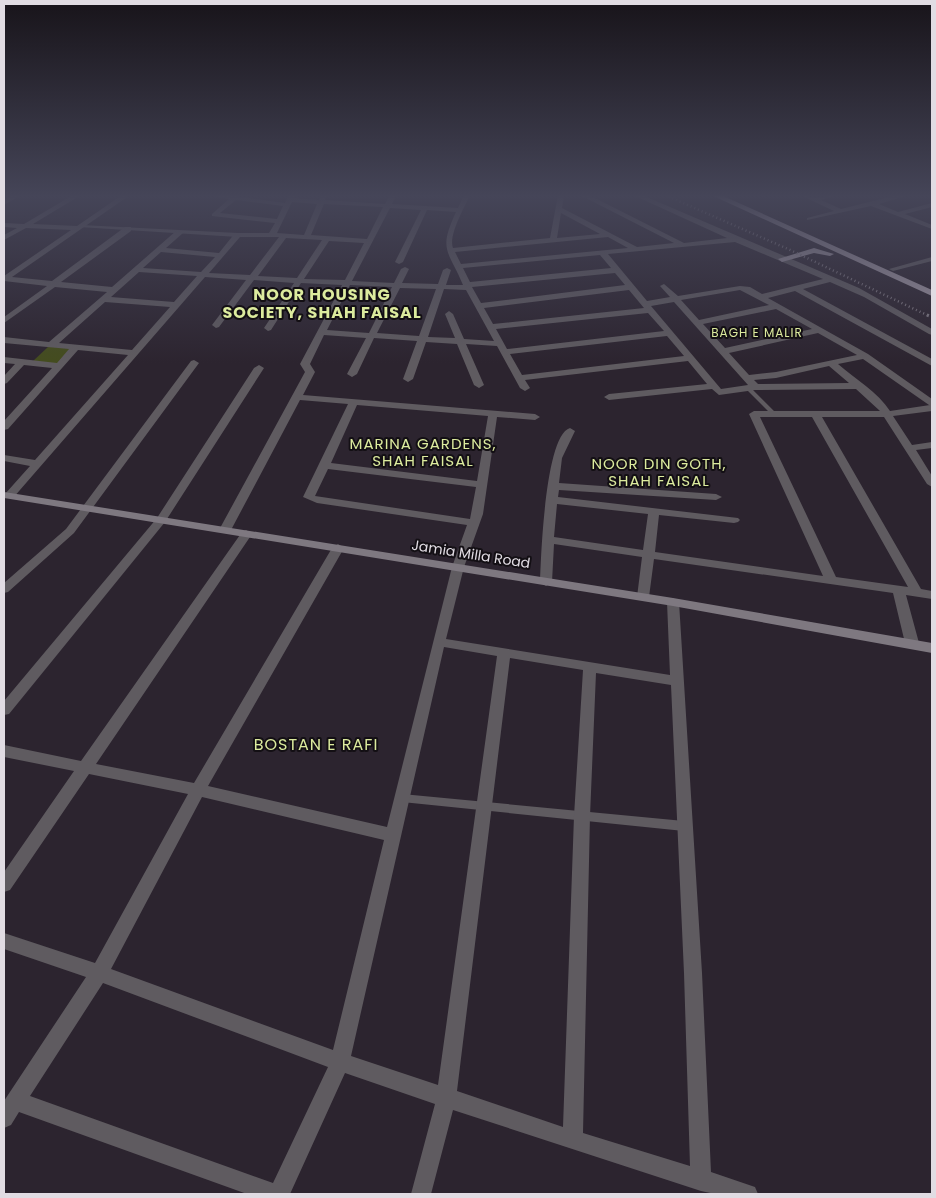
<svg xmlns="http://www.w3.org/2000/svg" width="936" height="1198" font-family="Poppins,sans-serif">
<rect width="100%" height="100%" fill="#2c242f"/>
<!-- green -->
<path fill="#444c1e" d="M49,346L73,348L57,365L32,362Z"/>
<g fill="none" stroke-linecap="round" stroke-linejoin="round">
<!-- service -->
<path fill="#5f5b60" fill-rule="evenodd" d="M81,225L238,233L241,235L238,237L79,227V225Z
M748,386L750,387L777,414V416H773L746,389V387Z
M402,794L684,821L688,823L690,826L688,829L684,831L402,802L398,801L397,798L398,795Z"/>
<!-- minor -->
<path fill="#5f5b60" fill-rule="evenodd" d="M13,195H21L4,205V200Z
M73,195H81L33,224L77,226L122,195H130L12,277L52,281L125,227H131V231L61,282L112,287L176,231L183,233L166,248L219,253L235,233H269L275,223L212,216V214L229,199L207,195H228L285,203L289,195H295L294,198L319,200L321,195H327L325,200L385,204L390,195H396L392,204L458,208L464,195H470C465,207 448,235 453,248L550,238L558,195H564L562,208L637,247L674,243L580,195H589L684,243L727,238L633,195H642L859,288L932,329V335L929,334L864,297L830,282L803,289L932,359V366L795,291L768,298L868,354L932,399V411L893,416L912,445L932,442V448L916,450L932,476V487L927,484L884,417H822L921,589L932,591V599L906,595L919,643L912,648L905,643L893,593L654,559L649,597L643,601L637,597L642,557L554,544L552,582L546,586L540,582C541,557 545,435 570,428L575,431L562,458L559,483L716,494L722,497L716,500L559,490L558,497L738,518L740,520L738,522L734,523L659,515L655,552L823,576L749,414L754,411H880L856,389L755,390L719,395L712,389L609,400L604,397L609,394L707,384L688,361L525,380L530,388L525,391L520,388L497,346L466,344L484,385L479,388L474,385L457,344L426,342L413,379L408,382L403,379L417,341L374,338L357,374L352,377L347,374L366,338L324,335L310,364L315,372L303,395L535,414L540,417L535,420L497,417L483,514L464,567L446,639L670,675L667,602L673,598L679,602L702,973L711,1172L755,1187L758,1194H715L701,1191L453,1110L431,1194H411L435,1104L345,1073L290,1194H247L19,1112L11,1125L4,1128V1101L86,977L4,949V933L95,963L188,794L89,774L10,890L4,892V872L74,771L4,757V745L81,761L242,532L246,530L252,534L96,764L194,783L332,548L338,544L344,548L208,786L387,827L452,567L467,525L317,503L303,497L348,404L300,400L231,530L229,532H221L219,530L305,372L300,364L342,285L301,283L271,330L268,331L264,328L294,283L254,280L219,327L216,328L212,325L246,280L205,277L13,498H5V494L30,466L4,461V455L35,460L128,355L78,350L8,429L4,430V421L52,368L24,365L7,383L4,384V376L15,364L4,363V357L57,363L69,349L4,343V337L49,342L107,292L55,287L4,323V317L47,286L4,281V276L71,230L26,228L4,240V235L17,228L4,227V223L24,224ZM236,200L283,206L277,219L220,213ZM292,202L317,204L304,235L277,233ZM324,204L383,207L367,239L311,235ZM390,208L421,210L395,262L399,264L403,262L427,210L456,212C438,251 448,249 463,285H446L451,270L447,268L443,270L438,284L402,283L409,269L405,267L401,269L394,283L352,281ZM561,213L600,234L557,238ZM240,237H279L250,275L209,273ZM608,237L628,248L461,264L455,252ZM286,238L322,240L297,278L258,276ZM329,241L364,243L345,280L304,279ZM735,242L823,279L762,294L750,287L740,286L678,296L664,284L660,286L670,297L647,301L608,254ZM161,252L215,257L201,272L143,268ZM600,255L611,268L470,282L463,268ZM139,272L197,276L174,302L111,297ZM615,273L625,285L481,303L472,287ZM350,285L392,287L369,333L327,330ZM400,288L436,289L419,336L377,333ZM444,289L466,290L494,341L464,339L453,314L449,311L445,314L455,338L428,337ZM629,290L644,308L493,324L484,308ZM740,290L769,305L699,320L681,300ZM105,302L170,307L132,350L59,343ZM674,302L748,385L721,389L651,306ZM776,309L812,329L725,348L703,324ZM648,313L664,331L507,349L496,329ZM818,333L857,355L776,372L749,375L729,353ZM667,336L684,356L522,375L510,354ZM863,359L929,405H930L890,411C878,392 855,379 838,364ZM829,366L849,383L758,384L754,380L776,378ZM357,405L488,416L477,481L331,463ZM760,417H812L908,587L836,577ZM328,469L476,487L470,519L315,496ZM557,504L648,514L643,550L554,537ZM444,647L497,656L438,1085L351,1056ZM510,658L583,670L574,816L563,1127L457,1091ZM596,673L671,685L684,973L690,1166L583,1133L590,816ZM202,797L384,840L333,1050L111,969ZM103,983L328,1067L273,1183L30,1096Z
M800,195L815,198L838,195L821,200L841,209L897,195H909L879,204L898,212L932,203V207L905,214L932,225V229L871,206L807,220V218L834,211Z
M932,257V261L893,271L889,269Z
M194,360L199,363L74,533L8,592L4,593V583L66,529L191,361Z
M259,365L264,368L165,522L9,714L4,715V701L157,518L254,368Z"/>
<!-- secondary -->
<path fill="#7e7880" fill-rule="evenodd" d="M4,492L673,598L932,643V653L673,606L4,498Z"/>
<!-- trunk -->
<path fill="#a198a4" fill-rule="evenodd" d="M711,195H721L932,290V296Z
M814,248L834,254L830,256L814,253L782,262L778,259Z"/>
<!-- rail-far1 -->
<path stroke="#807a83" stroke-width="2.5" stroke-dasharray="1 3" stroke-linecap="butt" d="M665,195L788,249L929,316"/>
<!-- rail -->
<path stroke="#807a83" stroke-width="3" stroke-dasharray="2 4" stroke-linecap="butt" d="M927,315L932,317"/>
</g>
<!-- sky -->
<linearGradient id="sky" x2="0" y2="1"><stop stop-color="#18141a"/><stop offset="0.54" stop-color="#454558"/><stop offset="1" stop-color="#454558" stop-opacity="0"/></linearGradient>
<rect width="936" height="363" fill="url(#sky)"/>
<g text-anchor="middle" stroke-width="4" stroke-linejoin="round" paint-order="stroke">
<!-- far-neighbourhood labels -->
<g font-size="12" letter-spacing="1" fill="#dceb9e" stroke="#130f14">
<text x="757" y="337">BAGH E MALIR</text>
</g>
<!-- street labels -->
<g font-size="14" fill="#e1dce3" stroke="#130f14">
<text transform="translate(471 554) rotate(9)" y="5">Jamia Milla Road</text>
</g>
<!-- neighbourhood labels -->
<g font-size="15" letter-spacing="1" fill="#dceb9e" stroke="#130f14">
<text x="423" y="449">MARINA GARDENS,<tspan x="423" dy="17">SHAH FAISAL</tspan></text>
<text x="659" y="469">NOOR DIN GOTH,<tspan x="659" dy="17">SHAH FAISAL</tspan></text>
</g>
<!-- far-district labels -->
<g font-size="16" font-weight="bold" letter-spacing="1" fill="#dceb9e" stroke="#130f14">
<text x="322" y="300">NOOR HOUSING<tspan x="322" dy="18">SOCIETY, SHAH FAISAL</tspan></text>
</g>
<!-- quarter labels -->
<g font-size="16" letter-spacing="1" fill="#dceb9e" stroke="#130f14">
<text x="316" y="750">BOSTAN E RAFI</text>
</g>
</g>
<!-- border -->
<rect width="936" height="1198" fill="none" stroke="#e1dce3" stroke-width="10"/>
</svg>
